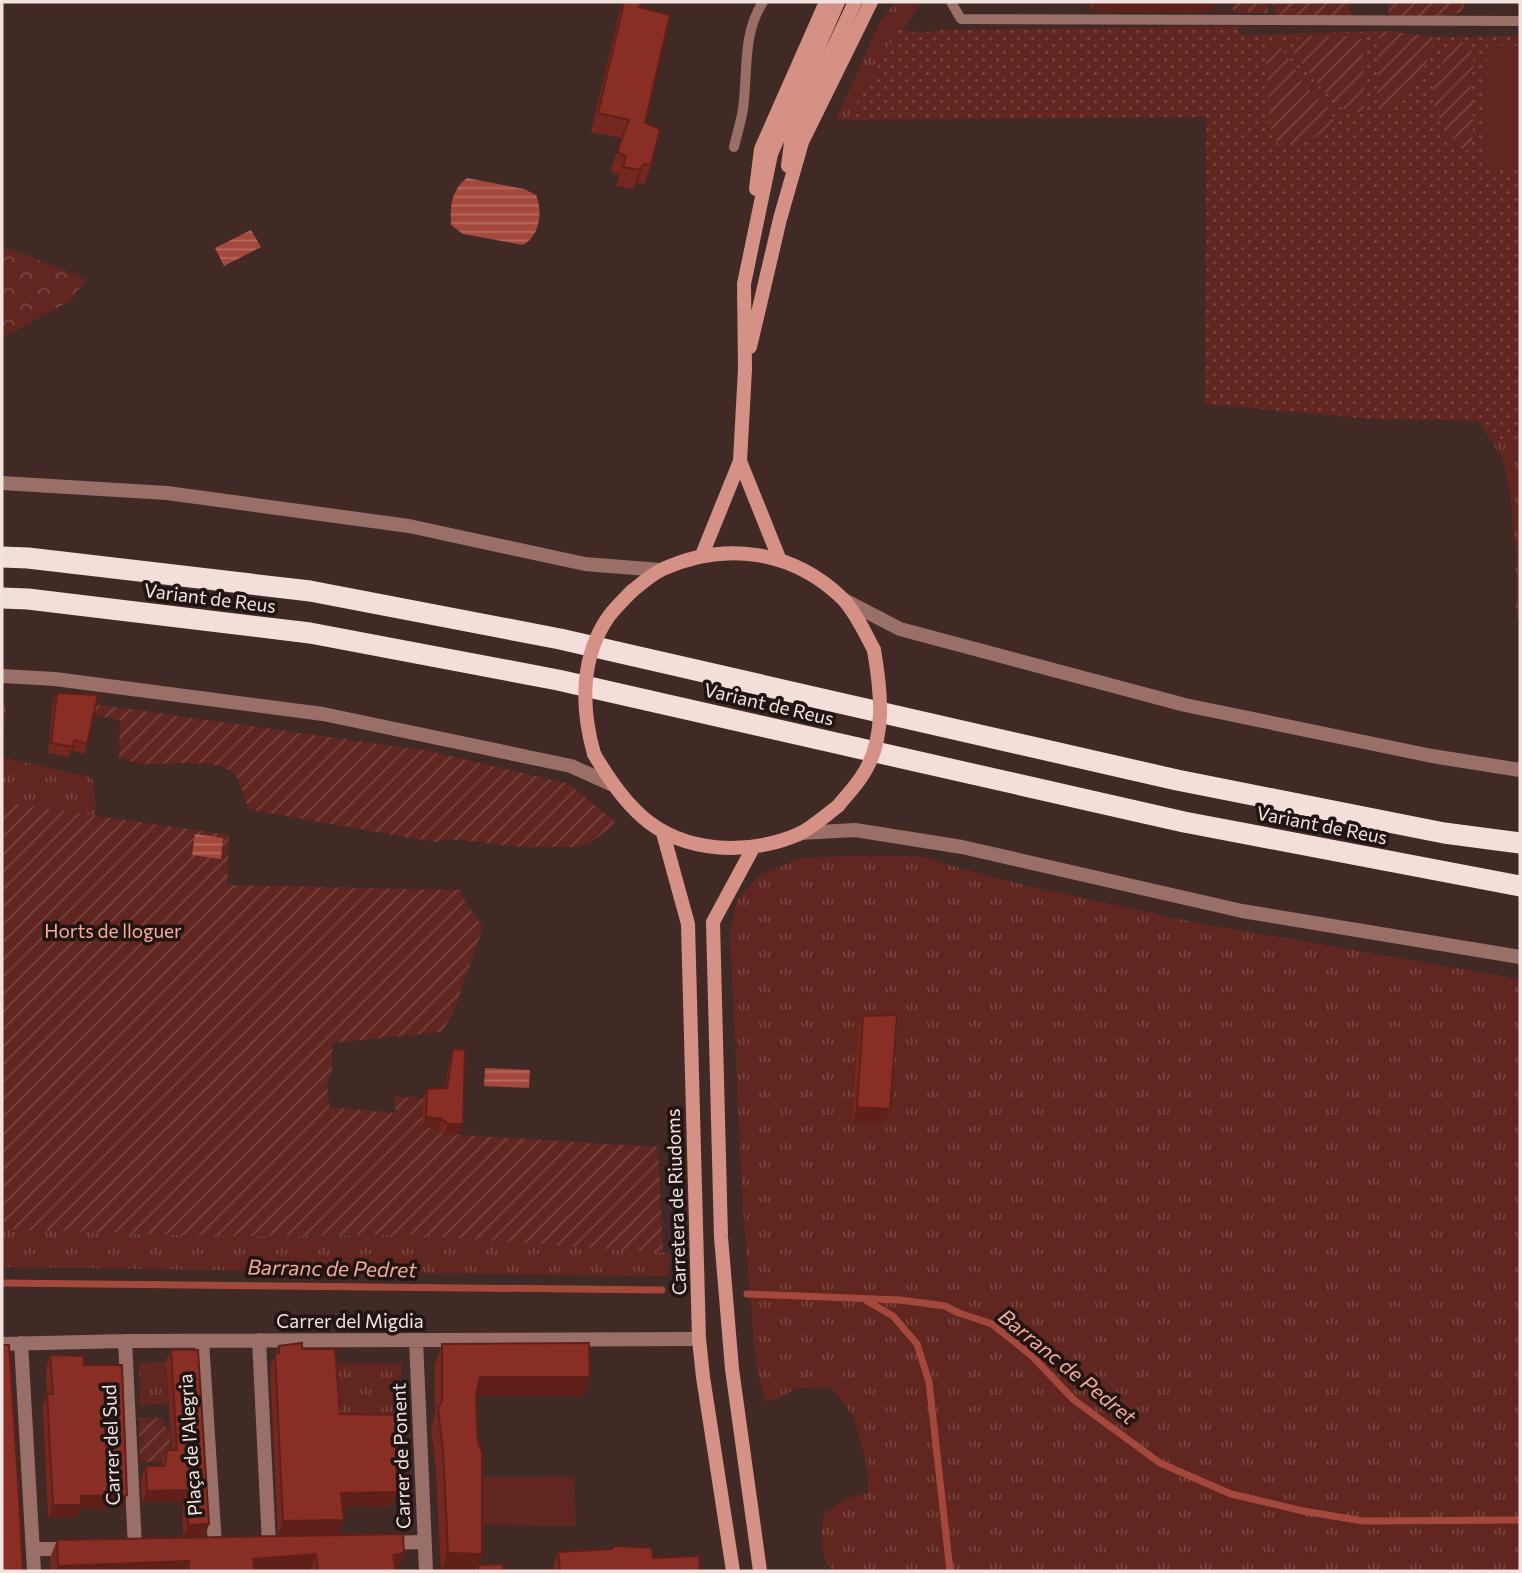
<svg xmlns="http://www.w3.org/2000/svg" width="1522" height="1573" font-family="Commissioner,sans-serif">
<defs>
<pattern id="grass-tufts" width="24" height="20" patternUnits="userSpaceOnUse" patternTransform="scale(1.75)"><rect width="24" height="20" fill="#61261f"/><path d="M3 7l-1-3M5 7V3M7 7l1-3M15 17l-1-3M17 17v-4M19 17l1-3" fill="none" stroke="#78453f"/></pattern>
<pattern id="forest-crowns" width="20" height="18" patternUnits="userSpaceOnUse" patternTransform="scale(1.75)"><rect width="20" height="18" fill="#61261f"/><path d="M2 6a3 3 0 1 1 6 0M12 15a3 3 0 1 1 6 0" fill="none" stroke="#78453f"/></pattern>
<pattern id="park-dots" width="8" height="8" patternUnits="userSpaceOnUse" patternTransform="scale(1.75)"><rect width="8" height="8" fill="#61261f"/><path d="M2 2h.1M6 6h.1" fill="none" stroke="#78453f" stroke-width="1.8" stroke-linecap="round"/></pattern>
<pattern id="garden-furrows" width="10" height="10" patternUnits="userSpaceOnUse" patternTransform="scale(1.75)"><rect width="10" height="10" fill="#61261f"/><path d="M-1 1l2-2M0 10L10 0M9 11l2-2" fill="none" stroke="#78453f"/></pattern>
<pattern id="water-rules" width="6" height="5" patternUnits="userSpaceOnUse" patternTransform="scale(1.75)"><rect width="6" height="5" fill="#a5483c"/><path d="M0 2.5h6" fill="none" stroke="#b66b61"/></pattern>
</defs>
<rect width="100%" height="100%" fill="#412925"/>
<!-- grass -->
<path fill="url(#grass-tufts)" d="M895,2H921L903,30L899,29L847,120H836L880,22Z
M1490,439L1520,441V621H1516V555L1510,493L1503,459Z
M2,696L6,707L2,755L5,758L91,777L94,782L96,816L2,802Z
M850,856H916L1011,882L1192,922L1520,979V1571L1467,1569L1466,1571H834C818,1556 821,1534 824,1514L846,1499L868,1492L867,1467L854,1417L831,1387L797,1388L775,1400L765,1401L757,1368L754,1342L743,1209L730,932L737,900L759,876L800,858Z
M2,1229L209,1236L414,1235L671,1253L668,1276H652L2,1267Z
M166,1362L168,1403L140,1406L139,1363Z
M330,1363H402L396,1429H335Z"/>
<!-- forest -->
<path fill="url(#forest-crowns)" d="M2,246L87,279L71,300L2,338Z"/>
<!-- park -->
<path fill="url(#park-dots)" d="M1238,26L1240,35L1389,31L1434,37L1520,36V441L1490,439L1479,421L1371,419L1205,404L1206,117L847,120L899,29L919,33L944,30Z"/>
<!-- garden -->
<path fill="url(#garden-furrows)" d="M1233,2H1268V13L1233,12Z
M1273,2H1350V17L1278,16L1273,10Z
M1388,2H1466L1461,12C1438,20 1413,17 1389,17Z
M1389,31L1434,38C1427,63 1412,111 1379,111L1377,104L1379,39L1380,33Z
M1301,36L1357,37L1363,40L1364,108L1360,112L1346,111L1323,90L1293,52L1294,44Z
M1460,40C1466,44 1472,48 1473,56C1475,67 1470,78 1471,89C1472,110 1476,128 1470,149L1464,151C1451,137 1431,113 1433,92C1434,84 1439,74 1441,66C1446,54 1448,45 1460,40Z
M1278,43L1304,84L1331,112L1334,123C1318,138 1300,146 1278,144L1271,131L1265,50L1271,45Z
M94,704L430,751L569,784L614,821V825L591,842L577,847H524L448,839L435,842L251,810C241,798 242,780 232,772C216,757 161,766 140,763C133,762 126,759 119,757L120,720L92,715Z
M2,802L229,835L227,885L460,890L467,905L483,927L453,1014L441,1032L332,1043V1070L327,1082L329,1107L396,1113L393,1096L423,1098L422,1127L438,1128L445,1134L658,1147L663,1253L414,1235L209,1236L2,1229Z
M139,1418H163L165,1427L173,1431L170,1432L171,1461L140,1462Z"/>
<!-- pitch -->
<path fill="#61261f" d="M1488,45L1520,46V166L1482,167Z
M475,1477H574L576,1526L475,1525Z"/>
<!-- water -->
<path fill="url(#water-rules)" d="M467,178L524,189L536,195C543,211 540,236 523,245L463,234L451,225C450,206 451,190 467,178Z
M251,230L261,247L224,266L215,248Z
M195,834L223,838L221,859L192,855Z
M485,1068L530,1070L529,1088L484,1086Z"/>
<g fill="none" stroke-linecap="round" stroke-linejoin="round">
<!-- stream -->
<path stroke="#a5483c" stroke-width="7" d="M2,1283L662,1290
M747,1294L900,1300L945,1306L959,1313L992,1324L1032,1356L1074,1400L1160,1463L1231,1494L1303,1511L1363,1521L1520,1520
M867,1301L893,1316L917,1344L929,1382L950,1571"/>
<!-- service -->
<path stroke="#9a6f67" stroke-width="10" d="M951,2L961,19L1520,21
M734,147C737,134 741,122 743,109C748,73 742,34 763,2"/>
<!-- minor -->
<path stroke="#9a6f67" stroke-width="14" d="M259,1340L269,1545
M416,1340L426,1571
M125,1341L135,1548
M202,1341L215,1546
M21,1343L34,1571
M2,1344L125,1341L699,1339
M385,1543L424,1542
M34,1549H71"/>
<!-- tertiary -->
<path stroke="#9a6f67" stroke-width="14" d="M2,483L167,493L409,526L585,564L660,570
M844,600L900,629L1185,705L1432,756L1520,770
M2,676L55,679L323,714L571,766L611,784
M800,833L855,830L962,847L1242,911L1520,957"/>
<!-- secondary -->
<path stroke="#d59186" stroke-width="14" d="M788,166L792,135L855,2
M756,189L761,149L826,2
M750,347L780,219L802,142L871,2
M740,461L779,558
M702,555L740,461L745,369L744,284L771,154L838,2
M632,591C641,584 652,574 663,569C725,541 793,550 843,599C856,613 865,633 874,650
M594,754C628,812 661,847 731,848C754,848 778,843 799,834C813,827 826,815 838,806
M663,833L688,924L699,1339L703,1377L733,1571
M753,848L713,922L721,1237L732,1369L760,1571"/>
<!-- motorway -->
<path stroke="#f4deda" stroke-width="21" d="M2,557L28,558L310,591L560,639L1177,780L1444,833L1520,843
M2,598L28,599L310,633L558,680L1184,822L1520,886"/>
<!-- secondary-bridge -->
<path stroke="#d59186" stroke-width="14" d="M594,754C581,708 580,657 609,616C616,607 624,599 632,591
M838,806C846,796 855,787 862,776C887,739 881,691 874,650"/>
</g>
<!-- wall -->
<path fill="#75281f" d="M622,2H642L640,7L645,123L651,165L644,184L637,183L633,189L616,186L619,175L610,171L622,138L591,132Z
M1091,2H1215L1211,12L1091,11Z
M57,693L87,744L84,754L71,750L69,757L48,753L53,703Z
M863,1016L890,1109L884,1123L852,1122L858,1030Z
M453,1049L460,1134H444L438,1128L422,1127L423,1098L427,1089L445,1088L450,1059Z
M442,1344L590,1377L583,1396H476L482,1554L478,1565L503,1571H441L436,1470L431,1427L435,1416V1363Z
M279,1346L302,1349L340,1414L401,1443L396,1454L392,1506L343,1507L339,1534L278,1535L270,1368Z
M171,1350L209,1524L205,1536L183,1537V1502H142L141,1478L146,1466H162V1461L167,1450H172L166,1362Z
M50,1355L84,1365L122,1508L80,1509L77,1518H48L43,1407L47,1394L46,1368Z
M403,1534L397,1571H51L50,1558L57,1540Z
M558,1552L653,1558L700,1571H552Z"/>
<!-- shaded-wall -->
<path fill="#5f2019" d="M1095,2H1215L1211,12L1091,11Z
M644,164L637,183L633,189L640,170Z
M857,1107L890,1109L884,1123L852,1122Z
M426,1117L442,1119L438,1128L422,1127Z
M448,1124H463L460,1134H444Z
M480,1377H590L583,1396H473Z
M187,1490L183,1502H142L147,1491Z
M397,1492L392,1506L336,1507L341,1493Z
M127,1495L122,1508L80,1509L77,1518H48L53,1505L81,1496Z
M344,1520L339,1534L278,1535L283,1521Z
M209,1524L205,1536L183,1537L188,1525Z
M404,1553L397,1571H387L393,1555Z
M448,1553L482,1554L475,1571H441Z
M316,1554L310,1571H249L253,1559Z
M189,1561L185,1571H56L58,1566Z"/>
<!-- building -->
<path fill="#882e24" stroke="#5f2019" stroke-width="2" d="M624,2H642L639,7L670,15L645,123L660,129L651,165L644,164L640,170L623,167L626,156L617,152L629,120L598,113Z
M57,693L98,695L87,744L74,740L73,747L51,743Z
M897,1015L890,1109L857,1107L863,1016Z
M453,1049L465,1050L463,1124H448L442,1119L426,1117L427,1089L447,1088Z
M302,1343V1349H335L340,1414L401,1415V1443L396,1444L397,1492L341,1493L344,1520L283,1521L275,1354L279,1353V1346Z
M589,1343L590,1377H480L476,1397L478,1442L482,1452V1554L448,1553L443,1451L438,1408L442,1402V1344Z
M2,1345H9L18,1480L23,1571H2Z
M171,1350H198L209,1524L188,1525L187,1490L147,1491L146,1466H165L167,1450H177Z
M50,1355L84,1356V1365H122L127,1495L81,1496V1505H53L47,1394H53Z
M403,1534L404,1553L393,1555L396,1571H318L316,1554L253,1559L255,1571H189V1561L58,1566L57,1540Z
M614,1546L652,1548L653,1558L699,1556L700,1571H560L558,1552L612,1549Z
M503,1564V1571H478V1565Z"/>
<g text-anchor="middle" stroke-width="7" stroke-linejoin="round" paint-order="stroke">
<!-- street labels -->
<g font-size="19" fill="#f3e3e0" stroke="#201513">
<text transform="translate(210 598) rotate(7)" y="7">Variant de Reus</text>
<text transform="translate(769 704) rotate(13)" y="7">Variant de Reus</text>
<text transform="translate(1322 825) rotate(11)" y="7">Variant de Reus</text>
<text transform="translate(676 1202) rotate(-92)" y="7">Carretera de Riudoms</text>
<text x="350" y="1328">Carrer del Migdia</text>
<text transform="translate(111 1445) rotate(-92)" y="7">Carrer del Sud</text>
<text transform="translate(190 1445) rotate(-94)" y="7">Plaça de l'Alegria</text>
<text transform="translate(401 1456) rotate(-92)" y="7">Carrer de Ponent</text>
</g>
<!-- park labels -->
<g font-size="19" fill="#f9ac9f" stroke="#201513">
<text x="113" y="938">Horts de lloguer</text>
</g>
<!-- water labels -->
<g font-size="21" font-style="italic" fill="#f5a99c" stroke="#201513">
<text transform="translate(332 1269) rotate(1)" y="7">Barranc de Pedret</text>
<text transform="translate(1067 1367) rotate(39)" y="7">Barranc de Pedret</text>
</g>
</g>
<!-- border -->
<rect width="1522" height="1573" fill="none" stroke="#f3e3e0" stroke-width="7"/>
</svg>
